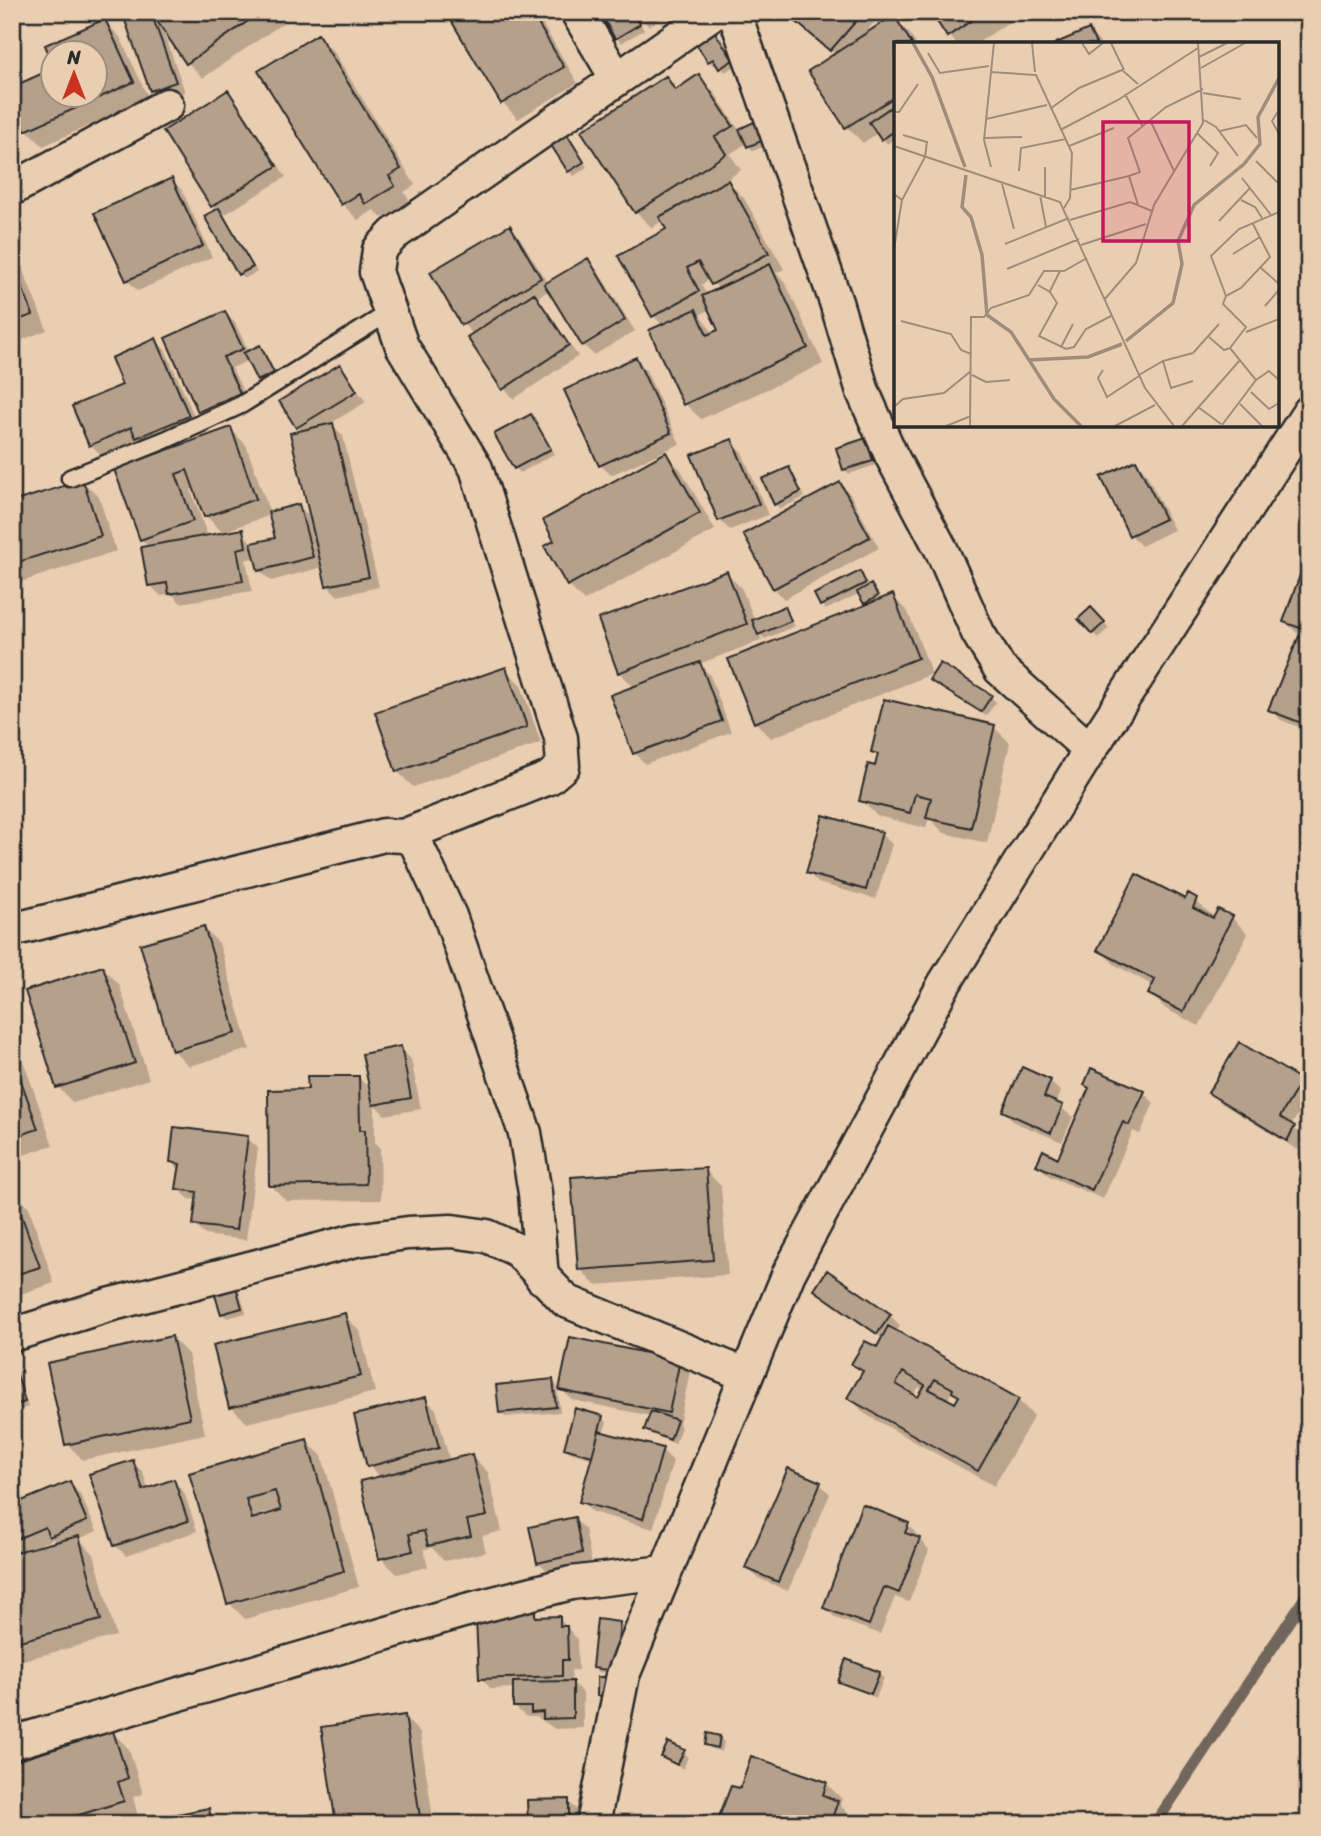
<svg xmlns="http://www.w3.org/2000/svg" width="1321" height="1836" font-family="Sriracha,sans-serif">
<rect width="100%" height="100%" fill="#eaceb1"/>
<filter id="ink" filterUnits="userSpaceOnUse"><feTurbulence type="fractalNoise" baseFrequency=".0143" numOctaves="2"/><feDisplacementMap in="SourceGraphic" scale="14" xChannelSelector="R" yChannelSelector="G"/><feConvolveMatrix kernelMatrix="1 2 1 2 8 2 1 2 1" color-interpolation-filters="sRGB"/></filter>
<g filter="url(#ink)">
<!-- shadow -->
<path fill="#0003" fill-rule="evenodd" d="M124,12H151L163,30L185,92L162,101L151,90Z
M153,12H276L283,23L203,78L187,62Z
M448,12H535L578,83L518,119L503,103Z
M592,12H666L667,14L649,26L643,20L639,22L644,30L621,43L614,34L610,37Z
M788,12H883L862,37L893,18L909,33L916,44H896V138L887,144L879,132L863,143L847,127L810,71L836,55Z
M933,12H1024L976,44H956Z
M104,21L120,37L149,99L43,146L27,130L12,98V89L52,71V94H94V52H52V57L47,46Z
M711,29L737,65L725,72L718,63L714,66L709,61L695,39Z
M1089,31L1101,44H1058Z
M318,36L334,52L415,185L404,192L410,202L382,218L374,210L358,220L342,204Z
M699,76L714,92L739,130L755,123L768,145L753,151L747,143L730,154L741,170L726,180L744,198L784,269L776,273L785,282L823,364L701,419L685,404L663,326L654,316L668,230L663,220L652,228L636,212L666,78L677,90ZM710,279L719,290L707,295L701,285ZM710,309L720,331L714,334L700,315Z
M228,93L238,103L286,177L224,215L257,272L244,279L207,217L217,211L212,206Z
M569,138L587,167L574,176L569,171Z
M171,180L182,190L212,257L138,291L127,280Z
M510,227L520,238L548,284L587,260L598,271L635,331L594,355L583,345L550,290L536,298L578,356L514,399L504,388L474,335L463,324L432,273Z
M12,243L47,330L12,344Z
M225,313L235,323L249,352L260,347L265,352L278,378L263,385L247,361L232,368L249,404L210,422L199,411Z
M156,340L166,351L199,427L148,448L139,439L101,455L91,445Z
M635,359L646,370L680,444L611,475L600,465Z
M339,366L366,402L331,423L343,436L379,587L338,596L328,586L323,567L271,581L260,571L257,557L246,560L252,591L181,603L172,594L161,596L150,585V548L141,539L116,470L231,429L246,445L270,513L299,506L312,519L303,432L298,427ZM196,488L206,516L222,532L271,515L277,539L253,545L242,531L208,537L191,490Z
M531,416L554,454L520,473L516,468Z
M865,440L870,445L876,465L849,474L844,469Z
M731,441L742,452L768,515L730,530L719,520Z
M665,454L681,470L715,530L584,601L568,585L547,547Z
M1136,462L1146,473L1174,530L1141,546L1131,535L1103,478Z
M788,469L805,497L780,509L775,504Z
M83,482L99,497L116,551L12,585V504Z
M840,484L850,494L879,548L784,599L774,588Z
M1309,555V731L1281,720L1270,709L1301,637L1285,621Z
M727,573L742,589L755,621L784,608L795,626L765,639L759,634L762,640L699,664L710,675L731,732L645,764L635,753V688L619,672Z
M859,574L881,601L892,596L908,612L932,674L771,738L755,722L868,606L860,593L826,610L821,605Z
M1091,610L1109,628L1098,638L1080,619Z
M505,669L521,685L541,743L413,787L397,771Z
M936,684L991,697L996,702L986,716Z
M994,727L1010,743L987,843L944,833L929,818L926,828L877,816L861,800L879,757L873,752Z
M881,834L892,844L876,899L818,883L808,872Z
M1189,895L1212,915L1211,919L1214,921L1218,911L1232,918L1248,934L1199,1026L1166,1009L1150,994L1154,986L1115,965L1099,949L1186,901Z
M203,928L219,943L250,1049L189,1066L173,1050Z
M103,968L119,984L149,1079L73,1103L58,1087Z
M12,1029L53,1145L12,1159Z
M1240,1045L1309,1089V1097L1291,1126L1305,1138L1298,1150L1221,1103L1210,1093Z
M400,1048L411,1059L421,1109L385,1115L375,1105V1142L380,1147L381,1200L286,1201L271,1185L310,1091L359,1078L372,1091Z
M1050,1082L1061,1092L1056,1104L1073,1117L1062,1142L1014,1122L1004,1111Z
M1086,1085L1144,1093L1154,1103L1140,1134L1133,1131L1103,1199L1049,1176L1038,1165L1059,1160L1091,1090Z
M247,1138L258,1148L246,1240L205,1235L194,1224L198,1200L189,1199L178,1188L180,1170L172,1162Z
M705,1170L721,1186L728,1275L595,1285L580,1269Z
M12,1191L29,1207L54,1283L12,1297Z
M234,1285L239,1290L246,1313L227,1318L222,1313Z
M816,1290L890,1315L900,1326L896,1332L1018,1400L1034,1416L994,1486L865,1414L850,1398L863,1374L853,1364L877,1350L883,1339ZM919,1387L924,1390L919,1399L913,1396ZM951,1393L959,1398L955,1405L947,1401Z
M344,1315L360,1331L375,1392L247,1423L231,1407Z
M172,1338L188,1354L205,1434L83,1460L67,1444Z
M679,1361L690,1372L679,1424L681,1427L675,1444L646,1430L651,1416L572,1400L561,1389Z
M15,1373L20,1378L28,1407L12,1412V1374Z
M553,1380L557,1386L560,1412L505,1417L500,1412Z
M425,1399L436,1409L450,1462L472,1456L488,1472L502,1531L482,1536L486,1552L445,1561L432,1548L424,1549L428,1567L397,1574L381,1558V1478L369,1466Z
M602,1417L607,1422L603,1434L662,1450L673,1461L653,1529L592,1512L581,1501L593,1459L570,1452L566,1447Z
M306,1441L322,1456L359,1587L245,1619L229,1603L191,1474ZM277,1510L278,1513L262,1518L261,1514Z
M132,1462L143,1472L148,1489L173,1481L184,1492L197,1531L126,1556L115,1545Z
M70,1483L80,1494L97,1531L79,1539L94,1554L116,1636L12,1663V1507ZM53,1539L57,1543L32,1550V1548Z
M820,1484L830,1494L788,1591L758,1578L747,1567Z
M574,1519L585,1529L592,1564L549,1573L539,1562Z
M908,1524L929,1550L909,1602L895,1597L880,1634L835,1618L825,1607Z
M534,1612L541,1618H559L577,1639L578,1670H571L572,1682L583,1693V1728L555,1729L537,1717H526L515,1707V1688L491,1689L481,1678Z
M619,1624L624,1628L619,1675L598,1672L593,1668Z
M879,1674L884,1678L876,1698L840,1681Z
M404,1717L420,1733L434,1824H337Z
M113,1733L129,1749L143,1794L133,1797L138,1816L114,1824H12Z
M720,1738L724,1742L722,1752L712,1749L707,1745Z
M684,1752L688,1757L683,1769L663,1757Z
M826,1783L842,1799L840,1805L852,1818L850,1824H728L721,1817L741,1790Z
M568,1801L579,1812V1824H529Z
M208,1810L220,1824H135Z"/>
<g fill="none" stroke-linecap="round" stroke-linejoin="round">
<!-- stream -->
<path stroke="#71665c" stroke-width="12" d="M1155,1824L1309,1592"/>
</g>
<!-- building -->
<path fill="#b5a08c" stroke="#2b2b2b" stroke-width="2" fill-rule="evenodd" d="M122,12H145L148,20L153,18L176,82L150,91Z
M151,12H261L186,64Z
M446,12H531L564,67L501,104Z
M619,12H633L640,24L615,39L605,21Z
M785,12H864L830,51Z
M931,12H984L947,37Z
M894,15L912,44H896V96L845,128L808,71Z
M105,19L134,82L25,131L12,102V87L52,69V94H94V52H52V62L45,45Z
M711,26L733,60L719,69L713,59L708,62L692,38Z
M1089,29L1096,44H1054Z
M318,34L401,169L389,176L395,186L365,204L359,194L341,205L258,71Z
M699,74L733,126L715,137L726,154L635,213L581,131L666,76L675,90Z
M228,90L277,166L211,207L163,131Z
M891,107L896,114V130L881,140L869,122Z
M756,121L764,140L747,147L739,129Z
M565,131L584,162L568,172L549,142Z
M172,178L203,246L126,281L94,213Z
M728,180L769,253L711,285L698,262L687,268L699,291L652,317L618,256L666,229L659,217Z
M219,208L253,267L238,275L204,216Z
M510,225L541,278L461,325L430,272Z
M588,258L625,320L582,346L544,284Z
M12,261L33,315L12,322Z
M770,264L808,348L683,405L649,330L696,309L707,335L718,330L702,296Z
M534,293L569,345L502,390L467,337Z
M225,311L243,349L223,357L240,393L198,412L165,338Z
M156,338L189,416L136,438L131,427L89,446L72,406L122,385L111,358Z
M260,345L274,373L257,381L243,353Z
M636,357L671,433L599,466L564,390Z
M340,364L357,391L296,428L279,401Z
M531,414L551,449L514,469L494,434Z
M333,423L369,577L326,586L290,433Z
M231,427L256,499L204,517L187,470L176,474L193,521L140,540L114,469Z
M866,438L873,461L843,470L836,448Z
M732,439L759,504L718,521L691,455Z
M666,452L700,513L567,586L544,546L554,541L543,520Z
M1136,460L1165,519L1129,536L1101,477Z
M789,467L801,492L774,505L762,479Z
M83,480L101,536L12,564V502Z
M840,482L870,537L773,589L743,534Z
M299,504L313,557L258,571L251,543L275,538L268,512Z
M243,529L246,547L237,549L243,581L169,594L167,583L148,586L141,547Z
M1309,550V631L1283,622Z
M727,571L747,624L618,673L598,619Z
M860,571L866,583L820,606L814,594Z
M871,584L878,596L864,604L857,592Z
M893,594L918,658L754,723L728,659Z
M785,606L791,621L758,635L752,620Z
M1091,607L1105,622L1092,634L1078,619Z
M1299,636L1309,640V726L1268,710Z
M700,662L722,721L633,754L610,695Z
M940,663L992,695L981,712L929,680Z
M506,667L527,727L396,772L375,712Z
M884,699L995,725L971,828L926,818L931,798L915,794L910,813L859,801L868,764L875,766L878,754L871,752Z
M823,815L882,832L866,890L806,873Z
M1136,874L1185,899L1188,893L1197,898L1193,908L1213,918L1218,909L1233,916L1183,1012L1148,994L1155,980L1097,950Z
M204,926L236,1033L172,1051L140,944Z
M103,966L135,1063L56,1088L25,991Z
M1239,1042L1302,1080L1280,1117L1295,1126L1287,1141L1208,1093Z
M401,1046L411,1098L373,1105L362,1054Z
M12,1055L38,1129L12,1138Z
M1022,1067L1051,1080L1044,1097L1063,1105L1051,1133L1002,1111Z
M1091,1068L1145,1091L1129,1125L1123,1122L1092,1190L1036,1165L1043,1150L1058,1158L1089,1088L1084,1085Z
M307,1076H359L360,1130H365L366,1184L269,1186L268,1090L308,1089Z
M174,1127L248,1136L236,1230L193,1225L197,1192L176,1189L180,1164L170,1162Z
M706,1168L713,1260L578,1270L571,1177Z
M12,1189L40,1267L12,1276Z
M827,1270L891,1314L877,1334L814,1290Z
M235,1283L242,1308L221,1314L213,1289Z
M345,1313L361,1376L229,1408L213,1345Z
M888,1326L1019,1399L978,1471L847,1398L863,1371L851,1364L865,1341L877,1347ZM903,1372L925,1385L918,1397L896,1384ZM935,1379L953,1389L952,1392L959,1396L955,1403L929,1389Z
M172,1336L190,1418L65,1445L47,1363Z
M570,1337L680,1360L669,1413L559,1390Z
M16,1371L25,1402L12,1406V1372Z
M553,1379L556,1407L499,1413L496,1385Z
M426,1397L439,1448L367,1467L354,1415Z
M575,1408L603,1416L592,1456L564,1448Z
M651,1411L677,1420L670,1440L644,1430Z
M599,1431L663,1448L643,1519L579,1502Z
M307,1439L344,1571L227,1604L189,1473ZM275,1491L281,1510L252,1519L246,1499Z
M472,1454L487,1516L467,1520L471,1536L428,1546L424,1531L409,1534L413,1551L379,1559L360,1481Z
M133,1460L143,1490L174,1479L188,1521L114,1546L89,1474Z
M788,1468L821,1482L778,1582L745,1568Z
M70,1481L87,1521L49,1537L45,1527L12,1541V1505Z
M862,1504L909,1523L905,1533L920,1538L899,1593L884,1587L869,1625L823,1608Z
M575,1517L582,1553L537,1563L529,1527Z
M79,1536L101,1620L12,1643V1553Z
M535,1610V1617L560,1616V1626H567L568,1660H562V1676L479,1679L476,1619L495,1611Z
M597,1619L620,1622L615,1671L592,1668Z
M846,1659L880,1672L871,1694L838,1682Z
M597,1677H613L612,1696H597Z
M573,1681V1718L543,1719V1712L531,1713V1707H513V1682Z
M405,1715L421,1824H336L321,1727Z
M113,1731L128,1778L118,1782L124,1801L50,1824H12V1762Z
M707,1733L720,1736L718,1748L705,1745Z
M668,1742L685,1750L677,1765L661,1757Z
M751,1756L827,1782L823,1795L838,1801L830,1824H727L728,1821L719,1817L731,1786L740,1788Z
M569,1799V1824H528L527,1800Z
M209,1808L212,1824H126Z
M314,1814L316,1824H269Z"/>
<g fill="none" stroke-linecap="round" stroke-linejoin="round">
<!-- lane casing -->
<g stroke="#2b2b2b" stroke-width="21">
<path id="lane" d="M70,478L165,440L241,405L390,312"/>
</g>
<!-- street casing -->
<g stroke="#2b2b2b" stroke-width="37">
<path id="street" d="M577,12L617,79
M734,12L836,302L863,392L891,455L942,551L978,633L1000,669L1090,750
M12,189L167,105
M403,836L549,778L563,766L561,738L476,468L402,346L376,272L379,250L394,234L714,12
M12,930L384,835L403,836L415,841L450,916L525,1133L535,1193L542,1278
M12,1335L105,1306L356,1240L408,1233L452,1231L487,1236L517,1250L566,1301L746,1375
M12,1743L463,1611L571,1583L664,1572
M593,1824L623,1675L789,1273L944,984L1090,750L1309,412"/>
</g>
<!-- lane -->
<use href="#lane" stroke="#eaceb1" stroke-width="16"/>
<!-- street -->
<use href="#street" stroke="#eaceb1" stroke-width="32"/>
</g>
</g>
<!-- overview -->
<g transform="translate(894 42)">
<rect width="385" height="385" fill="#eaceb1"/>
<path fill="none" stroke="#9f8d7c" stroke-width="3.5" d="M19,1L38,35L71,125M72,133L68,165L77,175L88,213L93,273L117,290L160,357L187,384M232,299L279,261L288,222L284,199L300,163L350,122L366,102L364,75L385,36M134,318L194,315L228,302"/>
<path fill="none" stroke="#9e8d7b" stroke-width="2" d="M138,1L141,30M188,1L195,12L209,1M217,1L230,28M34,11L46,31L95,24M305,15L333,1M307,26L351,1M96,30L142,33L178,111L176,156L170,166M309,51L347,57M231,52L249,85M156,67L185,46L228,28L244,42M385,68L378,79L385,92M0,70H5L24,42M92,77L153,63M310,78L322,85L344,114M257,80L280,129M168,87L224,58L304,6M326,89L352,83L363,96M303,91L324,111L316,124M91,96L128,95M0,104L166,160L251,346L280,384M175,104L220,86M362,119L385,142M97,125L90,98L100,1M151,125V155M125,129L127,106L172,97M235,134L246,130L234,96L272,65L309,47M348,136L377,173M108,142L120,187M176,148L235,134L244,163M0,152L8,158L0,207M146,153L152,185M8,158L31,115L33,100L9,93M347,158L361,165L368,176M176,178L236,160L258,169M325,179L356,146M111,202L175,176M187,203L252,182M339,212L366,195M367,226L385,242M113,227L185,197M144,243L156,250L163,261L145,294L172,307L180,305L192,287L217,274M156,249L166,229M332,254L347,246L376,215L359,182M210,258L242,221L260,163L309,81L304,1M371,264L385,248M7,279L57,292L67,308L77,312M352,290L385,277M315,295L330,308L336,306L362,338L328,383M167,305L179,282M336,306L352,285L329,262L332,254L317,214L345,187L385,170M269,319L277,346L299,339M209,328L204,336L213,355L245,334M78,333L92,340L116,338M245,333L269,319L299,311L325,282M362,338L375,329L385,338M357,350L375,367L385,361M346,362L368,384M0,365L9,357L50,351L77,329M304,365L327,382M52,384L77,374M76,384L77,275H90L97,266L135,253L150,229H170L193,216M221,384L261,363M288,384L346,318"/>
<path fill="#c2185b" fill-opacity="0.15" stroke="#c2185b" stroke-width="3.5" d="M209,80H295V199H209Z"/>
<rect width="385" height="385" fill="none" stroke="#2b2b2b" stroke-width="3.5"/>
</g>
<!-- margin -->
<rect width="1321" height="1836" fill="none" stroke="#eaceb1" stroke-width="42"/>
<rect x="21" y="21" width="1279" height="1794" fill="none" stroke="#2b2b2b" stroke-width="2.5" filter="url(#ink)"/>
<!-- north arrow -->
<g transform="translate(74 74)"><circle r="33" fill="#eaceb1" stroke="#9e8d7b" stroke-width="2"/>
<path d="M0-5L12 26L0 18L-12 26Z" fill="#c8321e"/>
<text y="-10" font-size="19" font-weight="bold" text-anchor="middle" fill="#2b2b2b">N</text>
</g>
</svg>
